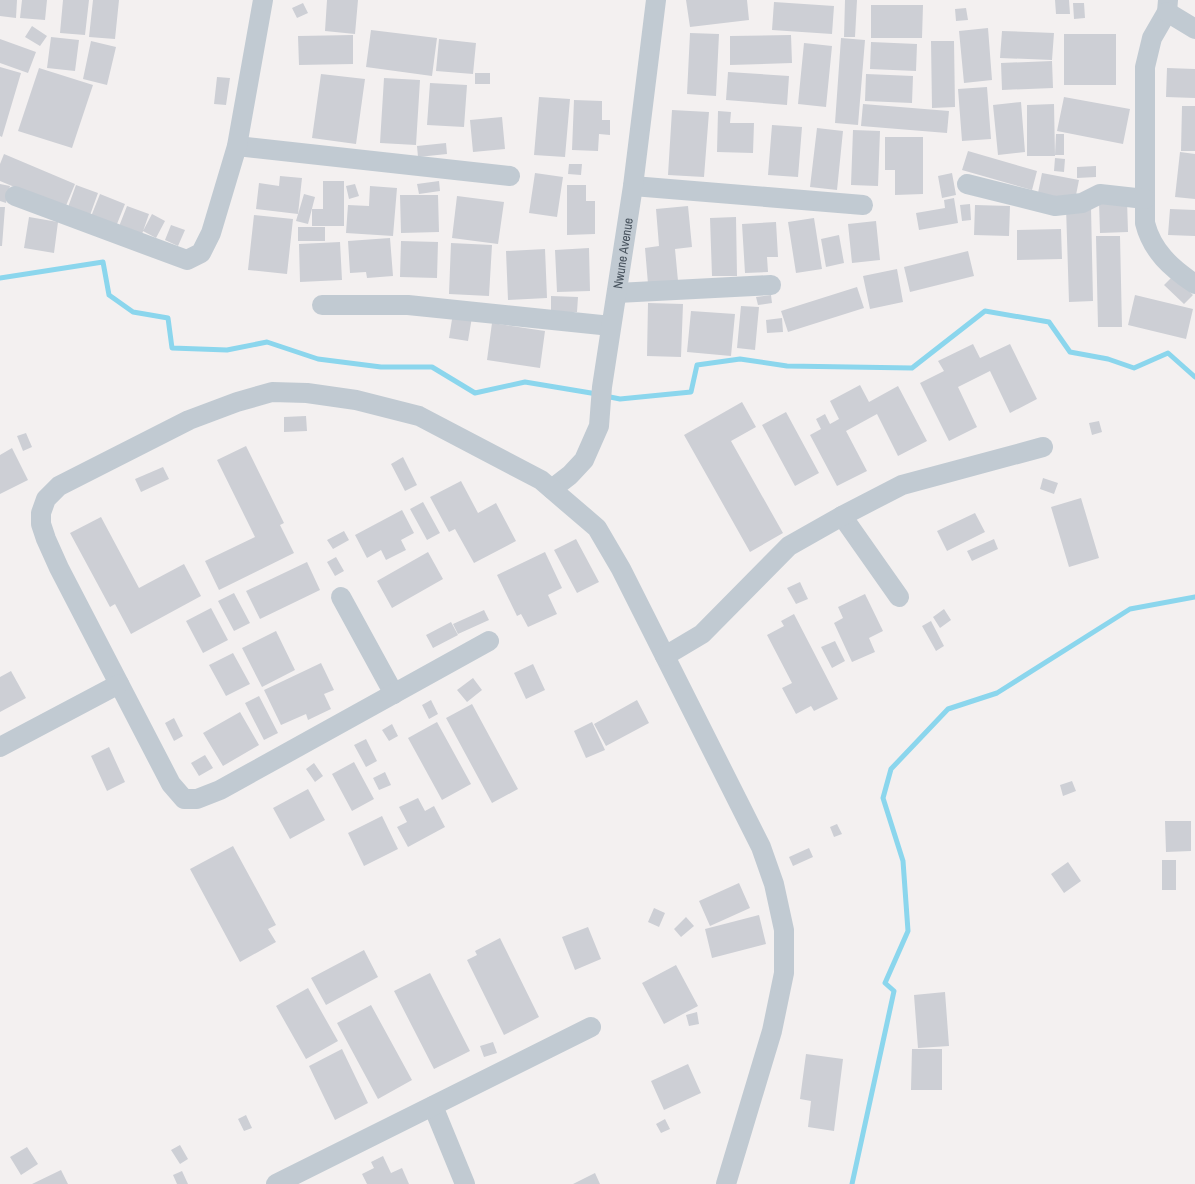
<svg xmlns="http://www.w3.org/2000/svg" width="1195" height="1184" font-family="'Archivo Narrow',sans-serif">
<rect width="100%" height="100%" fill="#f3f0f0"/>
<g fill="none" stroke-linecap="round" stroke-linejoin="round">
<!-- stream -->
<path stroke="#8bd6ed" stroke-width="5" d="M0,278L103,262L109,295L133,312L168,318L172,348L227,350L267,342L318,359L381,367H432L475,393L525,382L597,394
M605,396L620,399L691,392L697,365L740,359L787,366L912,368L985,311L1049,322L1070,352L1108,359L1134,368L1168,353L1195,377
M852,1184L894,991L885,983L908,931L903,861L883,798L891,769L948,709L997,693L1130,609L1195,597"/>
</g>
<!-- building -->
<path fill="#cdcfd5" d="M0,0H17L16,18L0,16Z
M22,0H47L45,20L20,18Z
M63,0H89L85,35L60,33Z
M93,0H119L115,39L89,37Z
M327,0H358L355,34L325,31Z
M686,0H747L749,20L690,27Z
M845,0H857L855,37H844Z
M1055,0H1069L1070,14H1056Z
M774,2L834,6L832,34L772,30Z
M303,3L308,13L297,18L292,8Z
M1073,3H1084L1085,18L1074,19Z
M871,5H923L922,38H871Z
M966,8L968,20L956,21L955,9Z
M32,26L47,36L40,46L25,37Z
M988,28L992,80L964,83L959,31Z
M371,30L437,38L432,76L366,67Z
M1002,31L1054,33L1052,60L1000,58Z
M690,33L719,34L716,96L687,94Z
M1064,34H1116V85H1064Z
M353,35V64L299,65L298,36Z
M791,35L792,63L730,65V36Z
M51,37L79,40L75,71L47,68Z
M841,38L865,40L858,125L835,123Z
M0,39L36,52L28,73L0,63Z
M439,39L476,43L473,74L436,71Z
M91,41L116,47L107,85L83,79Z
M931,41H954L955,107L932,108Z
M871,42L917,44L916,71L870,69Z
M804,43L832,46L826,107L798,104Z
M1052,61L1053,88L1002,90L1001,63Z
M0,67L21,73L2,137L0,136Z
M39,68L93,85L72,148L18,131Z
M1167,68L1195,69V98L1166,97Z
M728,72L789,76L787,105L726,100Z
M475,73H490V84H475Z
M321,74L365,79L356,144L312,138Z
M866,74L913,76L912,103L865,101Z
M217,77L230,78L226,105L214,104Z
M384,78L420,80L416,145L380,143Z
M430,83L467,85L464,127L427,125Z
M987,87L991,139L962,141L958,89Z
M539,97L570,99L565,157L534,155Z
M1064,97L1130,109L1123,144L1057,131Z
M574,100L602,101V120H610V135L599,134L598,151L572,150Z
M1021,102L1025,152L998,155L993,105Z
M863,104L949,111L947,133L861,126Z
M1054,104L1055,156H1027V105Z
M1182,106H1195V151H1181Z
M672,110L709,112L704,177L668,175Z
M718,111L731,112L730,123H754L753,153L717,152Z
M502,117L505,149L473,152L470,120Z
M772,125L802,127L798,177L768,175Z
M817,128L843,131L837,190L810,187Z
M853,130L880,131L878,186L851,185Z
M1056,134H1064V155H1055Z
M885,137H923V194L895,195V170H885Z
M446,143L447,154L418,157L417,146Z
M968,151L1037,171L1032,190L962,170Z
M1180,152L1195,154V199L1175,197Z
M4,154L75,184L65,208L0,181V164Z
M1055,158L1065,159L1064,172L1054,171Z
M569,164H582L581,175L568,174Z
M1096,166V177L1077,178V167Z
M535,173L563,177L557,217L529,213Z
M952,173L956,195L942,198L938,176Z
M1042,173L1079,180L1075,200L1038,193Z
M280,176L302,178L298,214L256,209L259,183L279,186Z
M323,181H344V226H312V209H323Z
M439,181L440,191L419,194L417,184Z
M0,184L10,186L6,203L0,201Z
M355,184L359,196L349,199L346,186Z
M76,185L98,193L89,218L67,210Z
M567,185H586V201H595V234L567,235Z
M370,186L397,188L393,236L346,233L348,205L369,206Z
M100,194L125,204L115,229L90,219Z
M304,194L315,197L308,224L296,221Z
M400,195H438L439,232L401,233Z
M457,196L504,202L498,244L452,238Z
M954,198L958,223L919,230L916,213L945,208L944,200Z
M1127,200L1128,232L1100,233L1099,202Z
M970,204L971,220L962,221L960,205Z
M975,205L1010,206L1009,236L974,235Z
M127,206L149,214L141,237L118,229Z
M688,206L692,247L675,249L678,281L648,284L645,248L659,246L656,209Z
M0,207H5L2,246H0Z
M1066,207H1091L1093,301L1069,302Z
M1170,209L1195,210V236L1168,235Z
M152,214L165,221L156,238L143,231Z
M254,215L293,219L287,274L248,270Z
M29,217L58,222L54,253L24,248Z
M736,217L737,276H712L710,218Z
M814,218L822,269L796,273L788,222Z
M876,221L880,260L852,263L848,224Z
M776,222L778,257H767L768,272L745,273L742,224Z
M171,225L185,230L178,246L165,240Z
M298,227H325V241H298Z
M1061,229L1062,259L1017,260V230Z
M839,235L844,263L826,267L821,239Z
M1096,236H1120L1122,327H1098Z
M390,238L393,276L367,278L366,272L350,273L348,241Z
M401,241L438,242L437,278L400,277Z
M340,242L342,280L300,282L299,244Z
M451,243L492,245L489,296L449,294Z
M589,248L590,291L557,292L555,250Z
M545,249L547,298L508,300L506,251Z
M968,251L974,276L910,292L904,267Z
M897,269L903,302L870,309L863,276Z
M1173,276L1193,295L1184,304L1164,285Z
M857,287L864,308L788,332L781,311Z
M771,295L772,303L758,305L756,297Z
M1135,295L1193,309L1186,339L1128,325Z
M551,296L578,297L577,312H551Z
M648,303L683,304L681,357L647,356Z
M741,306L759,307L755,350L737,348Z
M691,311L735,314L731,356L687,352Z
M453,313L472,317L468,341L449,338Z
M782,318L783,332L767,333L766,320Z
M492,323L545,331L540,368L487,360Z
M973,344L980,358L1010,344L1037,399L1010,413L990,371L958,387L977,427L949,441L920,383L944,371L938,361Z
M860,385L869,402L898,386L927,441L898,456L877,414L846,431L867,471L837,486L810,435L821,429L816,419L825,414L830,424L839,419L830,401Z
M742,402L756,427L731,441L783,533L750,552L684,435Z
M786,412L819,473L795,486L762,425Z
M306,416L307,431L284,432V417Z
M1099,421L1102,432L1092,435L1089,423Z
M26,433L32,447L23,451L17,436Z
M246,446L284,523L280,525L294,553L219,590L205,561L255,537L217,460Z
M12,448L28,480L0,494V455Z
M403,457L417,485L405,491L391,464Z
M163,467L169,479L141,492L135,479Z
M1043,478L1058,483L1054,494L1040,489Z
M461,481L478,513L496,503L516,541L474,563L455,529L449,532L430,497Z
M1081,498L1099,558L1069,567L1051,507Z
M423,502L440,533L427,540L410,509Z
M402,510L414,533L401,540L406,550L386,560L381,550L367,558L355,535Z
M975,513L985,532L947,551L937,531Z
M101,517L139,588L184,564L201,596L131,634L115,604L110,607L70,533Z
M344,531L349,540L333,549L327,540Z
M576,539L599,582L577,593L554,550Z
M994,539L998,549L972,561L967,551Z
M428,552L443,579L392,608L377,581Z
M545,552L562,588L548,595L557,614L528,627L521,614L517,616L497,575Z
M336,557L344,571L335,576L327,562Z
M307,562L320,590L260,619L246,591Z
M800,582L808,599L796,604L787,588Z
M234,593L250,623L234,631L218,601Z
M865,594L883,631L869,638L875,652L852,662L834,623L843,618L838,607Z
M211,608L228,640L203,653L186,621Z
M944,609L951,620L940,628L933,617Z
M484,610L489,620L458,634L453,624Z
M794,614L838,699L814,711L811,706L796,714L782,688L792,683L767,635L784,626L781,621Z
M931,621L944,646L936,651L922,626Z
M451,622L458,635L433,648L426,635Z
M276,631L295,670L262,687L242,648Z
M835,641L845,661L832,668L821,647Z
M233,653L250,684L226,696L209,665Z
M321,663L334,690L324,694L331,709L308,720L306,714L281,725L264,690Z
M533,664L545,690L526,699L514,673Z
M11,671L26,698L0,712V677Z
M473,678L482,690L467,702L457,690Z
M259,696L278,733L264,740L245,703Z
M431,700L438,714L429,719L422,705Z
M637,700L649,723L606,746L594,724Z
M472,704L518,789L492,803L446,718Z
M240,712L259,745L223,766L203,733Z
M174,718L183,736L174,741L165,723Z
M437,722L471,784L442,800L408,738Z
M592,722L605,750L586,758L574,731Z
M392,724L398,736L389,741L382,730Z
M366,739L377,761L366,767L354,745Z
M109,747L125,782L107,791L91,756Z
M205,755L213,768L199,776L191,763Z
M354,762L374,799L352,811L332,774Z
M314,763L323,776L315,782L306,769Z
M385,772L391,785L379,790L373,778Z
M1072,781L1076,791L1063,796L1060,785Z
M308,789L325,820L290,839L273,808Z
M418,798L425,811L434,806L445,827L408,847L397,827L407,822L399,807Z
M382,816L398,849L364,866L348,833Z
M1165,821H1191V851L1166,852Z
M837,824L842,834L834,837L830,827Z
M233,846L276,925L268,929L276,942L240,962L190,869Z
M809,848L813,857L793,866L789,857Z
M1162,860H1176V890H1162Z
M1068,862L1081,881L1064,893L1051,874Z
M739,883L750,908L710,926L699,901Z
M654,908L665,913L659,927L648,922Z
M759,915L766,944L712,958L705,929Z
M686,917L694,926L681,937L674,929Z
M588,927L601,959L575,970L562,937Z
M500,938L539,1017L504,1035L467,960L477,955L475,951Z
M364,950L378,977L326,1005L311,978Z
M676,965L698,1006L664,1024L642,983Z
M430,973L470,1051L434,1069L394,991Z
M308,988L338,1041L306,1059L276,1006Z
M945,992L949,1046L918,1048L914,995Z
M371,1005L412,1080L378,1099L337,1023Z
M697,1012L699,1024L689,1026L686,1015Z
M493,1042L497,1053L484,1057L480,1046Z
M342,1049L368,1103L335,1120L309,1066Z
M912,1049H942V1090H911Z
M806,1054L843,1059L834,1131L808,1127L811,1101L800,1099Z
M688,1064L701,1093L664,1110L651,1081Z
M246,1115L252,1128L244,1131L238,1119Z
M665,1119L670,1129L661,1133L656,1124Z
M180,1145L188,1159L180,1164L171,1150Z
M27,1147L38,1164L21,1175L10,1157Z
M383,1156L391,1173L402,1168L409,1184H367L362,1174L374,1168L371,1162Z
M61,1170L68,1184H32Z
M182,1171L188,1184H177L173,1175Z
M595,1173L600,1184H573Z"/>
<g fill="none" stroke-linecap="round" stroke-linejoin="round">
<!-- street -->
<g stroke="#c1cad2" stroke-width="20">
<path d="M1168,0L1167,12L1152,38L1145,67V223C1152,251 1171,268 1195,284"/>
<path d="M1167,12L1195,29"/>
<path d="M237,146L510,176"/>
<path d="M967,184L1055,206L1082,203L1100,194L1145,199"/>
<path d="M633,186L863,205"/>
<path d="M15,196L187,260L201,253L211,233L237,146L263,0"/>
<path d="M617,293L771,285"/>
<path d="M322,305H408L611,326"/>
<path id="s1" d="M552,489L570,475L584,460L599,426L602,387L633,186L656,0"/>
<path d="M842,516L899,597"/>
<path d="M341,597L394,694"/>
<path d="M489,641L220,790L197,799H184L171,784L59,568L46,539L41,524V513L46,499L59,486L189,420L237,402L272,392L307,393L356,400L419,416L541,480L597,528L621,569L761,847L774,884L784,930V973L772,1031L726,1184"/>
<path d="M665,656L702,634L789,546L842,516L902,485L1043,447"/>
<path d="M0,747L119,684"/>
<path d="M433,1106L465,1184"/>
<path d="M276,1184L591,1027"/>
</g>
</g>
<g text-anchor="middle" stroke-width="3.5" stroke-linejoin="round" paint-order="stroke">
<!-- street labels -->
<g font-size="13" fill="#48535e" stroke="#fff">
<text dy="5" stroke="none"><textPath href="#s1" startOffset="255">Nwune Avenue</textPath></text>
</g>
</g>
</svg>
